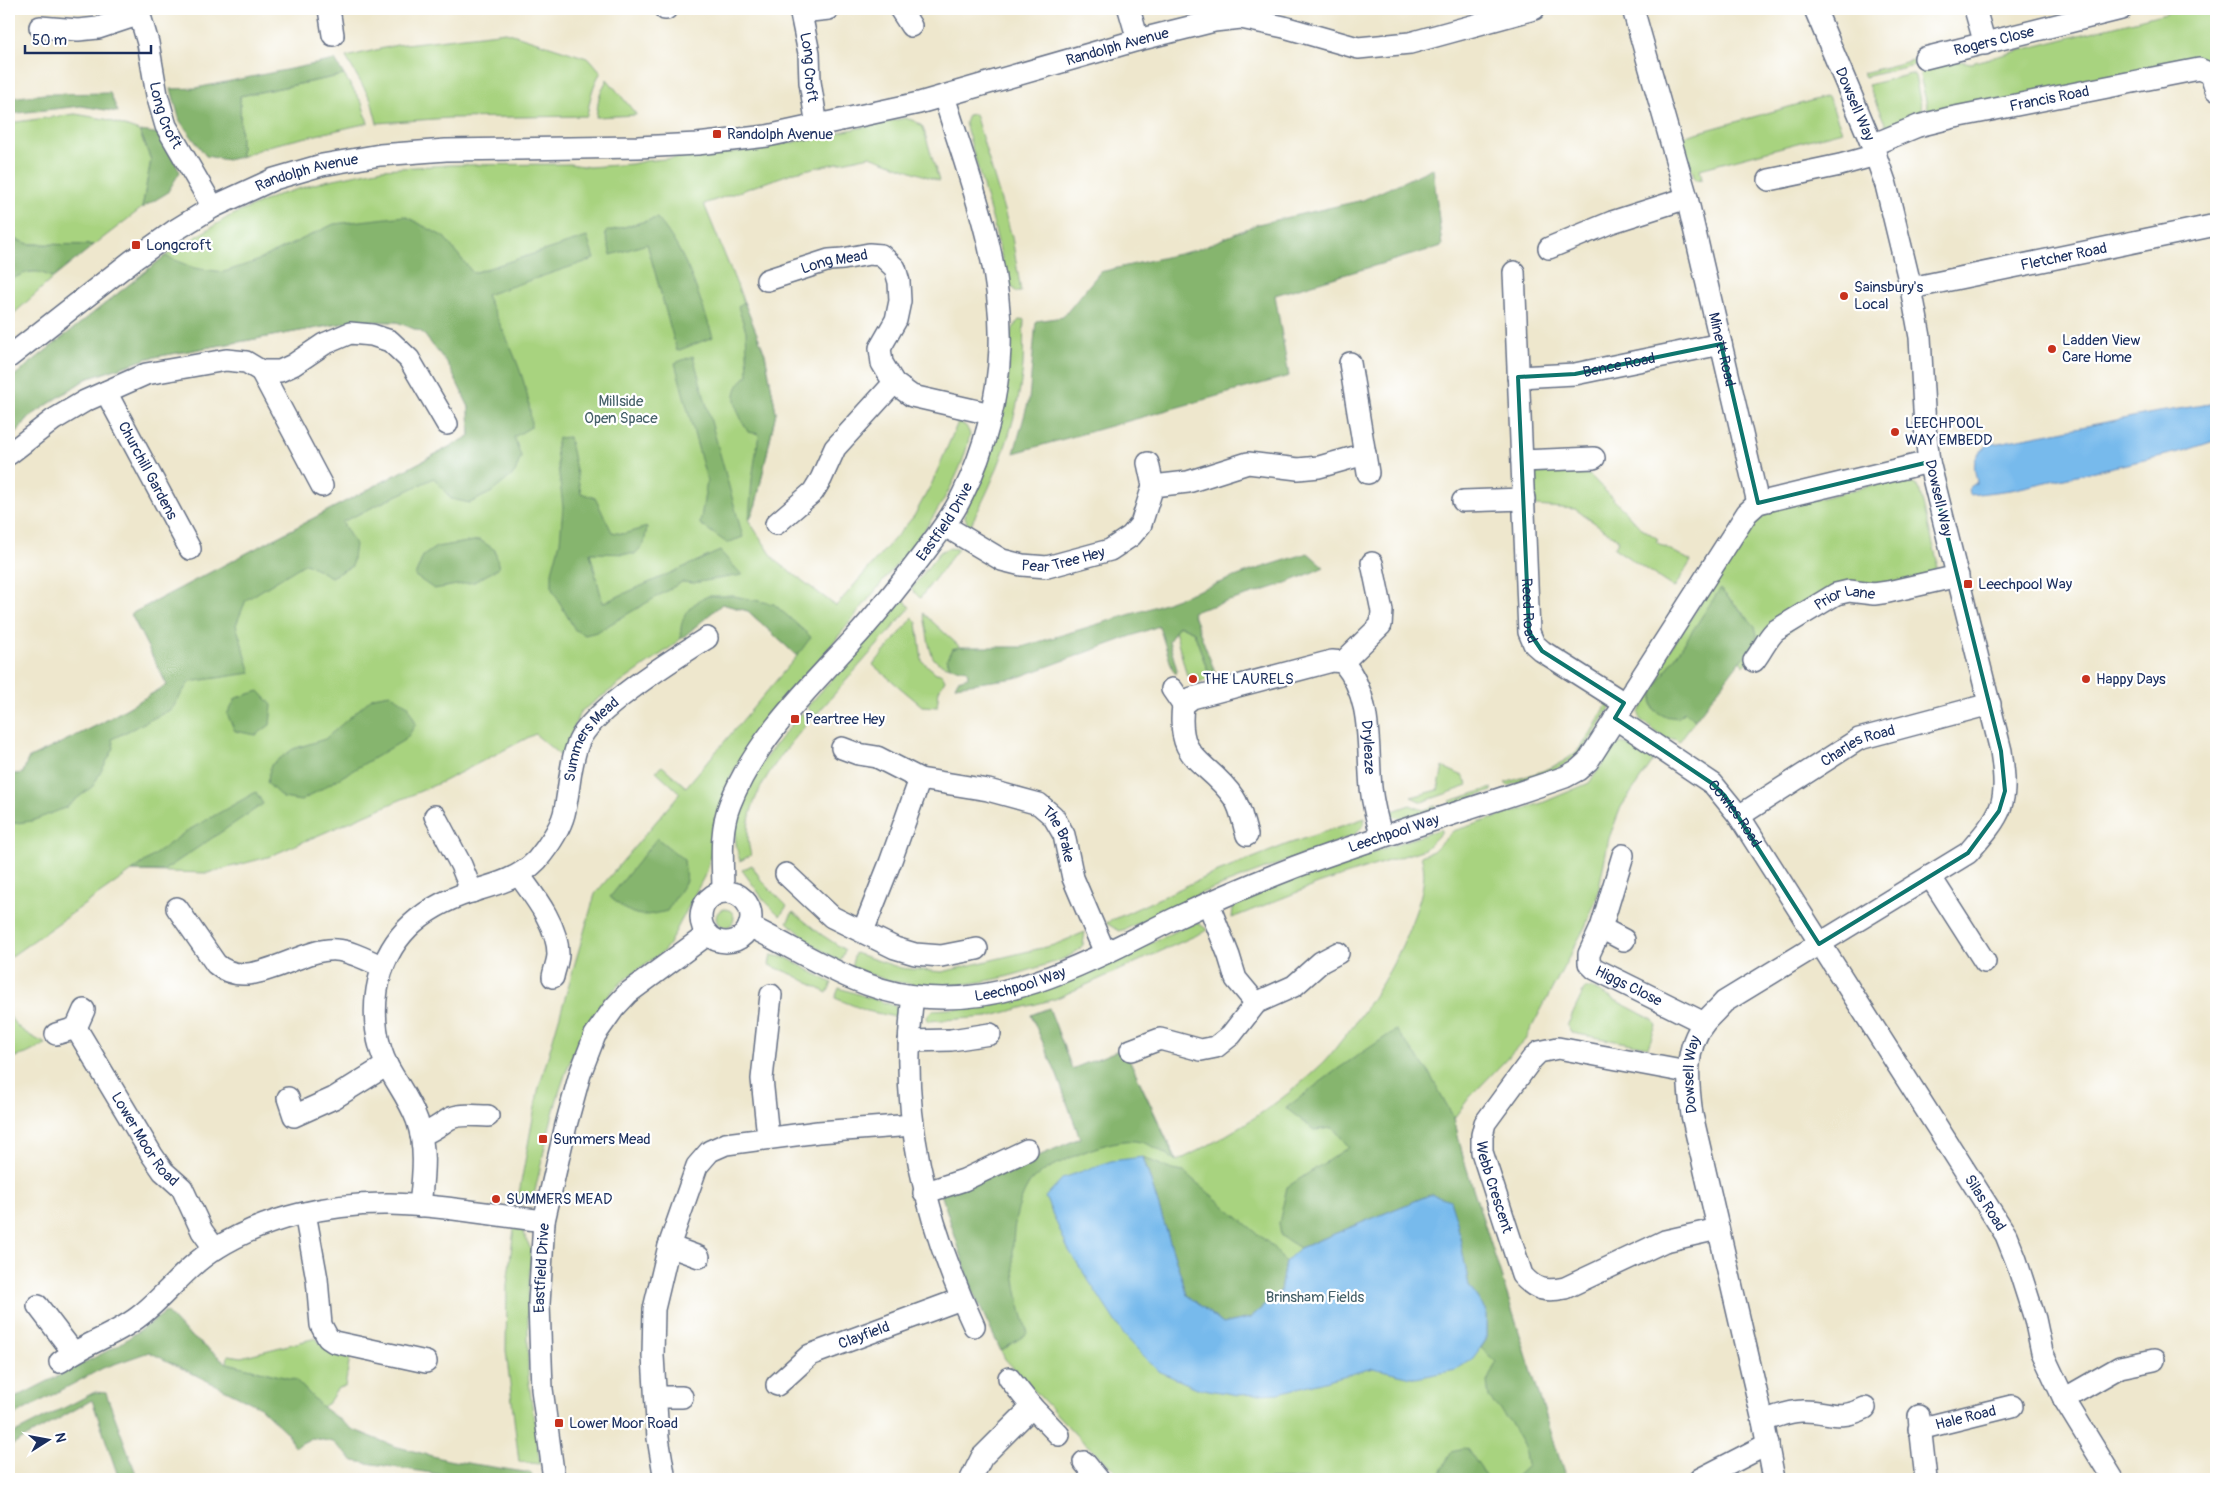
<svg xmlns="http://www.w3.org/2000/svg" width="2225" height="1488" font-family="Pangolin,sans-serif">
<rect width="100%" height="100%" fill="#fff"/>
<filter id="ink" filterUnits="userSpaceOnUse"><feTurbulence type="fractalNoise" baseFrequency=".02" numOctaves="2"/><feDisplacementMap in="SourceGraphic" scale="10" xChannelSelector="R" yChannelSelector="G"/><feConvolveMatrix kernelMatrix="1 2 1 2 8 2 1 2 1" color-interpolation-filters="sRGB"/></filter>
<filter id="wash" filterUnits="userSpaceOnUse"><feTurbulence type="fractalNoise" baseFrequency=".0096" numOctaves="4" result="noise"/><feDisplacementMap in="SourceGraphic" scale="20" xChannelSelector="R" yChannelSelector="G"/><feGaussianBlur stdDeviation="1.12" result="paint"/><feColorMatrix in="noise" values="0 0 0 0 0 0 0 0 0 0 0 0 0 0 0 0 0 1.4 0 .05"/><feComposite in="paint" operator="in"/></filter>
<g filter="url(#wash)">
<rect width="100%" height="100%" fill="#eee7cd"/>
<!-- green -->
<path fill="#a8d37f" stroke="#62816e" d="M2181,9H2216V48L2206,65L1930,118L1920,76L1921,71L1959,61L1971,63Z
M506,32L590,59L601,72C592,86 590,100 587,116L449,118L377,123L371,100L346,57L397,45Z
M1917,59L1918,64L1865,77L1863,73Z
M1911,74L1915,76L1924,119L1888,130L1868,85Z
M344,75L362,103L368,123L268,146L241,157L240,96Z
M607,79L636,114V115L596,117L599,97Z
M1828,96L1842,131L1700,169L1702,179L1695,180L1682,137Z
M75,114L105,119L139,131L151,160L142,208L94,245L29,244L9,237V123Z
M975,114L1012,237L1021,292H1016L1007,281L994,225L965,123L968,115Z
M905,118L915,121L923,127L939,181L870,156L795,172L704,204L765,354L776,412L756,504L749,521L775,560L836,606L914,516L932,483L958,422L966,426L970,434C963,470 944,501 923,532L743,754L731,776L723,802L707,871L669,944L663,952C646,964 623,978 610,994C562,1052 551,1121 535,1191L530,1202L524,1204H517L538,1091L595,894L680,793L656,771L662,766L686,787L797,656L748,611L722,604L671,647L580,712L562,757L535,734L444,781L268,857L208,873L132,871L9,958V775L23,773L28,759L100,724L167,685L131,614L470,436L469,407L448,364L422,332L397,322L356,321L149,358L86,379L29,417L9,442V380L165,256L228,217L278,195L325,181L382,169L449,165L570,164L589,167L632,164L645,161L744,151L794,142Z
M40,271L53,278L9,318V281L23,273Z
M1024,319C1023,334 1024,349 1023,365C1018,422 996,478 969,528L965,517L966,509C986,467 1001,428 1008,382C1010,362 1005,334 1019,320Z
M1578,471L1591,476L1639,526L1658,539L1656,542L1691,561L1674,588L1614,548L1619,540L1575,509L1536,506L1534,475L1538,472Z
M1904,477L1906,484H1914L1919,488L1937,560L1935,573L1876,588L1855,586L1754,655L1744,666L1740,661C1745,655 1753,649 1756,643C1762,627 1731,600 1720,590L1654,689L1652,703L1684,711L1695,720L1679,742L1674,739H1665L1640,719L1639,712L1652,693L1645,688L1751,526L1770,511Z
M948,548L958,549L920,598L911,589L940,552Z
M904,599L910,608L815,716L807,707Z
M923,613L960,647L952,649L947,659L950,667C945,665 938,664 935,660C928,653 927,624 923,613Z
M913,618L917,623L922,661L936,673L942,674L945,680L939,690L937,707L922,706L873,665Z
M1178,625L1194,632L1207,669L1217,677L1199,682L1197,673L1187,676L1175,631Z
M1609,701L1610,708C1598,726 1588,748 1570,761C1552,774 1528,779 1508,786L1505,783C1529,775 1559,769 1578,750C1591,736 1599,717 1609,701Z
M801,713L810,720C780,757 736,804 751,855L740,861C737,851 735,841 735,830C736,788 776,744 801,713Z
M1622,743L1629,745L1653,761L1621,807L1609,838L1597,897L1585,927L1525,1040L1469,1098L1454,1118L1463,1157L1566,1479H1125L1079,1438L1005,1359L974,1294L941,1193L1009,1169L1080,1138L1057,1075L1031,1015L1049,1008L1072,1069L1124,1048L1177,1161C1230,1136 1282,1103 1324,1062C1332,1054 1338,1044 1345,1036C1371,1003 1394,968 1409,929C1418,905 1429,881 1421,856L1433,851L1453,831L1542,803L1589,783L1616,745Z
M1443,767L1463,776L1468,786L1422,802L1411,797L1438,790Z
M1492,788V791L1451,805L1450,801Z
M1410,805L1423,810L1436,806L1437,809C1419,815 1404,824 1387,813Z
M1365,818L1364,825L1353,836L1204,892L1126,929L1119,931L1106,923L1203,878L1288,844Z
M1441,829V833L1425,849L1318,884L1232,918L1233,908L1240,902L1251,896L1314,872Z
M752,865L761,880L787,906L780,916L764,900L742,870Z
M716 918a9 9 0 1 1 18 0a9 9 0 1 1-18 0Z
M793,912L822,935L845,950L840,962L815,946L787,922Z
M1198,923L1208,930L1055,999L988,1017L928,1021L927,1016L933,1010L987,1006L1021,998L1050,988L1192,924Z
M1085,932L1083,945C1073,958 1054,962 1039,967C995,982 949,990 903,983C885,981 868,973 851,967L855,953L901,968L942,972L1054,945Z
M771,955L787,958L832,983L827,993L794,975L769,965Z
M839,988L895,1006L900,1018L867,1011L835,998Z
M1585,988H1592L1653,1020L1656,1026L1648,1047L1572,1033L1567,1026Z
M9,1013C13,1028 33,1037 46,1044L26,1054L9,1059Z
M514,1228L523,1231L531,1250L528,1304V1375L540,1464L519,1462L506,1350L507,1285Z
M316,1338C327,1352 333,1355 350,1357L345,1387L338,1388L329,1402L322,1407L295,1380L227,1363L228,1355L241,1357Z"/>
<!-- forest -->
<path fill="#86b56e" stroke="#507266" d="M335,60L344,75L240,96L241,157L227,160L206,156L180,121L171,89L196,88Z
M110,93L118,112L81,106L9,114V98L45,94Z
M140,131L162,134L180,172L167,193L142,208L151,160Z
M1433,168L1442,246L1275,295L1289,376L1014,453L1029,399L1036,321L1063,317L1100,272L1196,250L1258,224L1363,200Z
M405,216L444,237L473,273L587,237L594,259L486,295C505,336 531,381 531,427L514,437L521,456L515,473L492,492L470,503L451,499L434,478L342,522L355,544L352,566L331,577L306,563L246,600L236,625L251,673L189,682L172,709L112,739L114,748L93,786L65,808L32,821L9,824V775L23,773L28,759L100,724L167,685L131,614L470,436L469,407L448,364L422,332L397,322L356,321L149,358L86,379L29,417L9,442V380L165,256L194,268L224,272L254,262L334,224Z
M657,218C686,251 699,296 713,337L677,351L647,244L611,255L605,232Z
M9,237L29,244L94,245L53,278C35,268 27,271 9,281Z
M744,302L765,354L776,412L756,504L749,521L752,479L759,434L748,432C737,411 725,392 748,375L746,331L738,307Z
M693,356L743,537L727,543L700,524L707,481L675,363Z
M569,437L581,493L595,498L612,532L623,534L647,527L644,544L635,554L590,553L603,603L720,551L742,575L693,583L682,582L597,632L585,635L575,630L552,589V572L560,542L563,507L556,449L558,438Z
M480,540L495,550L499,568L474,582L434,589L415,576L423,556L436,547Z
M1308,553L1324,567C1281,588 1237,598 1192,612L1217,677L1207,669L1194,632L1179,625L1169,641L1177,670L1176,674L1173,671L1159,626L1016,678L955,686L958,680L968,677L967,670L950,667L947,659L952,649L960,647H1022L1148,609L1251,571Z
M1720,589L1755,626L1757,635L1755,644L1740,661L1695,720L1684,712L1678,718L1664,716L1654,710L1652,703L1654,689Z
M708,596H734L774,604L811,637L797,656L748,611L722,604L681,639C679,618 688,605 708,596Z
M259,691L272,705L270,725L256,735L235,731L227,714L236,698Z
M390,694L408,705L416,724L406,739L301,801L283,798L267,783L271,765L293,749L325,739L373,697Z
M256,792L263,804L163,871H132L187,831Z
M657,838L684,860L686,881L667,911C639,918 633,917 610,897Z
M1049,1008L1072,1069L1124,1048L1176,1161C1142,1137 1131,1136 1092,1149C1076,1155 1037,1171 1029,1184C1003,1225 1013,1290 1028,1333L1001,1351L974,1294L941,1193L1009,1169L1080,1138L1057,1075L1031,1015Z
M1396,1030L1428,1071L1454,1118L1463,1157L1566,1479H1513L1527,1466L1524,1447L1510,1422L1489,1398L1487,1382L1496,1362L1481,1348L1486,1340V1311L1469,1286L1457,1222L1432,1194L1300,1248L1281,1236L1279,1223L1287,1187L1349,1147L1333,1128L1314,1130L1286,1108L1339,1068Z
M1143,1157L1172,1170L1184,1172L1272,1246L1285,1262L1280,1292L1250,1318L1223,1324L1187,1295Z
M166,1312L183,1330L227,1363L296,1380L322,1407L352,1429L394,1446L448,1460L531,1473L533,1479H451L450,1476L354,1461L333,1442L312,1438L294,1447L287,1433L260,1407L149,1352L103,1368L9,1418V1401L117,1346Z
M95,1392L106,1393L138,1479H119L92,1400L9,1447V1436Z
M1467,1448L1488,1479H1438L1451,1452Z"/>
<!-- water -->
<path fill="#77baec" stroke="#4974a5" d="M2216,403V439L2214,441L2184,451L2011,490L1970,495L1969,488L1977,482C1973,463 1972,458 1988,445L2153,413Z
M1143,1157L1187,1295L1223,1324L1250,1318L1280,1292L1285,1262L1300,1248L1432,1194L1450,1200L1457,1222L1469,1286L1486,1311V1340L1473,1358L1456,1370L1416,1378L1373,1368L1279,1393L1238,1395L1197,1388L1158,1371L1124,1335L1068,1249L1045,1197L1063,1178L1111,1161Z"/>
</g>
<g filter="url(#ink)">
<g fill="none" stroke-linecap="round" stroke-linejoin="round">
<!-- minor casing -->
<g stroke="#656f85" stroke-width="24">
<g id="minor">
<path id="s1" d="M138,9L148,43L157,95L166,126L213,207"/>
<path d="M329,9L333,35"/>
<path d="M665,9H666"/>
<path id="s2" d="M800,9L809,53L810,82L817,126"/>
<path d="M900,9L911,26"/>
<path d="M1129,9L1138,40"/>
<path id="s3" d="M1633,9L1687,198L1758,503"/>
<path d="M1975,9L1985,44"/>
<path d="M801,12L829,9"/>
<path d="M40,27L78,30L98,28L140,14"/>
<path id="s4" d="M1925,58L2121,9"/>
<path id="s5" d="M1872,145L1918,126L1950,118L2199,69L2211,74L2216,90"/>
<path d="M1769,180L1840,165L1876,155"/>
<path d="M1549,248L1612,222L1687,198"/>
<path id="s6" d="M1514,272L1529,632L1534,644L1542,651L1624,703"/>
<path id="s7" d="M767,280L829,260L843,259L869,254L881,255L895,268L899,282L900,301L896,320L880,348L882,363L894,383L912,396L991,414"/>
<path id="s8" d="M1911,288L2216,225"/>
<path id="s9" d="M9,357L133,260L174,231L213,207L274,179L322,165L380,155L446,150L638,147L697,144L767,136L919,103L1138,40L1214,21L1241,18L1284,27L1358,48L1410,43L1534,9"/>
<path d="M1350,363L1368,473"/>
<path d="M261,371L322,486"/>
<path id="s10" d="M1518,377L1575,374L1721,344"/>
<path id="s11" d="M106,392L190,549"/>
<path d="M9,454L53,420L85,401L146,374L226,360L246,362L261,371H280L293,365L324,344L350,333L372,335L390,341L409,359L447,424"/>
<path d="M1522,461L1594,458"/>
<path d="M1153,486L1188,482L1248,463L1298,469L1319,467L1365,454"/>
<path d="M1463,501L1524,499"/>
<path d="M776,524L813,492L821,479L835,448L894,383"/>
<path id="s12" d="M945,526L1002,560L1022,565L1047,567L1110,550L1131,536L1141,524L1153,486L1148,463"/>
<path id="s13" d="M1754,661C1762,651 1766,640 1775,631L1836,594L1849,591L1874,594L1888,592L1958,576"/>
<path d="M1343,662L1381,625L1382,611L1372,563"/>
<path d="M1172,689L1183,705C1176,764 1207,758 1234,798C1241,808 1243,823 1247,835"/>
<path id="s14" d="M1183,705L1192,698L1332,661L1343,662C1373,698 1367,744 1371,788C1373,805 1377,821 1382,837"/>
<path id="s15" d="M1615,718L1713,784L1739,816L2006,1235L2016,1260L2035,1319L2042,1352L2064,1399L2113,1479"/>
<path id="s16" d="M842,748L858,754L877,757L920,779L988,790L1039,804L1053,816L1064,835L1073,878L1105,953"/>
<path d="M435,816L461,865L472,892"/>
<path id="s17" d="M1739,816L1859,739L1990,704"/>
<path id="s18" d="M1623,855L1601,928L1589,954V963L1595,969L1704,1023"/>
<path d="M786,874L832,917L895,948L915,954L941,956L977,949"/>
<path d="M519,875C535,897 558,926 558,954C558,962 554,970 553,977"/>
<path d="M1930,876L1985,962"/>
<path id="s19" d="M723,892C723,864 719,831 730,804C755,740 807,690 853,640C877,614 899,586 921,557C936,537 952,517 963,494C985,450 998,398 1000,348C1003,261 969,178 944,96"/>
<circle cx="726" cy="917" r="25"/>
<path d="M1208,903L1229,956L1236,979L1256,1003"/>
<path d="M177,908L216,964C250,994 299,947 336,950C352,951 369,961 383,967"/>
<path id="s20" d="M749,926C803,952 853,988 913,996C1007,1009 1093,959 1174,919C1214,900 1254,883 1295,867C1384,834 1476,808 1565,777L1578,770L1588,761L1747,513L1758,503L1929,462"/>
<path d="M1601,928L1624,940"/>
<path d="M863,931L890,863L920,779"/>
<path d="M913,996C898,1112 925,1221 974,1326"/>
<path id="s21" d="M76,1028L152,1155L163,1171L182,1188L202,1231L215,1249"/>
<path d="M56,1034L76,1028L84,1010"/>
<path d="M909,1041L951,1040L990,1034"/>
<path d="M1131,1050L1160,1039L1201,1050L1216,1047L1231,1035L1256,1003L1294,986L1321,962L1338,953"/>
<path id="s22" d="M1687,1072L1558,1048L1539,1052L1532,1059L1485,1123L1482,1135V1152L1522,1275C1535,1290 1545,1292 1565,1288L1665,1241L1718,1229"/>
<path d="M288,1098L294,1116L334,1098L387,1065"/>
<path d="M421,1135C434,1130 438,1126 449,1119C460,1113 475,1116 488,1116"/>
<path d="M768,1137L762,1079L771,995"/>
<path d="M924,1193L964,1180L1027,1150"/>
<path id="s23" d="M420,1206C423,1177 427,1148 417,1120C410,1101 398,1085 388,1067C376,1045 373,1015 377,990C386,937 421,908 470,892C494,885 519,879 537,860C547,848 560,829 564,814C570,790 569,764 579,741C593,709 675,658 707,638"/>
<path d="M305,1213L317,1279L321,1325L328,1338L334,1342L426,1362"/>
<path d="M669,1246L699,1257"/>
<path d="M38,1306L73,1352"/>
<path d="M60,1362C85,1343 117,1335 142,1314C167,1294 187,1266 215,1249C266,1217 330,1203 390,1204C441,1205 493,1215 544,1221"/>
<path d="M1009,1378L1032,1407L1059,1435"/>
<path id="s24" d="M777,1385L810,1355L961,1299"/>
<path d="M656,1397H682"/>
<path d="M2064,1399L2120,1367L2154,1360"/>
<path d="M1919,1416L1926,1479"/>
<path d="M1763,1421C1775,1417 1790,1411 1802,1411C1829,1410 1837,1422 1865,1408"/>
<path id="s25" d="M1919,1429L2012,1406"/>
<path d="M1084,1462L1098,1479"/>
<path d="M664,1474L658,1438L653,1356L654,1309L669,1246L697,1166L710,1151L726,1144L818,1132L913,1125"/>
<path id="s26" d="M554,1479L542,1389L539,1304L544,1221L566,1125L580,1074L595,1035L614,1008L628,993L708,934"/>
<path d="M971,1479L982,1457L1032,1407"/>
<path d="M1700,1479L1768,1444"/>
<path id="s27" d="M1774,1479L1763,1421L1692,1115C1688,1085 1683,1048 1705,1022C1711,1015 1718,1009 1724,1002L1968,853C2003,812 2009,805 2001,751L1929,462L1925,427L1920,337L1911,288L1886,185L1872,145L1815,9"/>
</g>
</g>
<!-- minor -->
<use href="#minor" stroke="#fff" stroke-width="21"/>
</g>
</g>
<!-- marked area -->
<path fill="none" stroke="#0f766e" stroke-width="4" stroke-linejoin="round" d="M1721,344L1758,503L1929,462L2001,751L2005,791L1999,811L1968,853L1819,944L1725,796L1713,784L1615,718L1624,703L1542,651L1529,632L1518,377L1575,374Z"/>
<!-- markers -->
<g fill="#c8321e" stroke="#fff" stroke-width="2">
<rect x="712" y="129" width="10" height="10" rx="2.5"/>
<rect x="131" y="240" width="10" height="10" rx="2.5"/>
<circle cx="1844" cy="296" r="5"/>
<circle cx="2052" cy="349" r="5"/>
<circle cx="1895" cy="432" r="5"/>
<rect x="1963" y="579" width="10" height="10" rx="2.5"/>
<circle cx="1193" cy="679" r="5"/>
<circle cx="2086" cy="679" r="5"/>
<rect x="790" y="714" width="10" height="10" rx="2.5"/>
<rect x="538" y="1134" width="10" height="10" rx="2.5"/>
<circle cx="496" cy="1199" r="5"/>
<rect x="554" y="1418" width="10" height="10" rx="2.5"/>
</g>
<g text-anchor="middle" stroke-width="4.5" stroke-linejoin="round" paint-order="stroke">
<!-- street labels -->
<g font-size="15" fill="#1b2f5e" stroke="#fff">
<text dy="5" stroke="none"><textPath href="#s4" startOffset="71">Rogers Close</textPath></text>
<text dy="5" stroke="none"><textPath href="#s9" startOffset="1179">Randolph Avenue</textPath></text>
<text dy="5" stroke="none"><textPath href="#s2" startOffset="59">Long Croft</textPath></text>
<text dy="5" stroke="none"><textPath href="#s5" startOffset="184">Francis Road</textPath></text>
<text transform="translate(1855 104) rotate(67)" y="5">Dowsell Way</text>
<text dy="5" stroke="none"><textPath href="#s1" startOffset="110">Long Croft</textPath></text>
<text dy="5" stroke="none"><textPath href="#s9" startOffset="354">Randolph Avenue</textPath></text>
<text dy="5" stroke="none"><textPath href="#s8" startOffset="156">Fletcher Road</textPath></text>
<text dy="5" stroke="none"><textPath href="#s7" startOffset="70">Long Mead</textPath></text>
<text dy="5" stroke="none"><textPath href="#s3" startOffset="352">Minett Road</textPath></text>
<text dy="5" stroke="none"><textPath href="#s10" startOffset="102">Bence Road</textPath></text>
<text dy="5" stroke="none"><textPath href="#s11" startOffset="89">Churchill Gardens</textPath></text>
<text transform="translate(1939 498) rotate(77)" y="5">Dowsell Way</text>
<text dy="5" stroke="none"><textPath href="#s19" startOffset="445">Eastfield Drive</textPath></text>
<text dy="5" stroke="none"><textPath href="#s12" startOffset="129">Pear Tree Hey</textPath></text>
<text dy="5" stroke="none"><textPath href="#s13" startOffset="116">Prior Lane</textPath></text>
<text dy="5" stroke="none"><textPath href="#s6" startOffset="339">Reed Road</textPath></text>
<text dy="5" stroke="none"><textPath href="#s23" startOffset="580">Summers Mead</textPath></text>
<text dy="5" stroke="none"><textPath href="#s14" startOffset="258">Dryleaze</textPath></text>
<text dy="5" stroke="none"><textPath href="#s17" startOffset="139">Charles Road</textPath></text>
<text dy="5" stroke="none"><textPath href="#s15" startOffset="155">Cowles Road</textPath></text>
<text dy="5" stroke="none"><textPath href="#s20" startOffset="692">Leechpool Way</textPath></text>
<text dy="5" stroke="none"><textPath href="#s16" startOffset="244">The Brake</textPath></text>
<text dy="5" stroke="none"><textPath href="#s20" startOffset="288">Leechpool Way</textPath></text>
<text dy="5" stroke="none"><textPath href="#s18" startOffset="160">Higgs Close</textPath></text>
<text dy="5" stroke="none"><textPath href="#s27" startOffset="414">Dowsell Way</textPath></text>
<text dy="5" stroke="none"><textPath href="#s21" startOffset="131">Lower Moor Road</textPath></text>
<text dy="5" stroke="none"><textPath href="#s22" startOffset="306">Webb Crescent</textPath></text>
<text dy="5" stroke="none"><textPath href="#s15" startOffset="618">Silas Road</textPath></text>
<text dy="5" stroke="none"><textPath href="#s26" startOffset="212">Eastfield Drive</textPath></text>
<text dy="5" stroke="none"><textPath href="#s24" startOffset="102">Clayfield</textPath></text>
<text dy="5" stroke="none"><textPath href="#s25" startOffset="48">Hale Road</textPath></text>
</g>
<!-- poi labels -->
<g font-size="15" fill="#1b2f5e" stroke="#fff" text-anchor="start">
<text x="727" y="139">Randolph Avenue</text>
<text x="146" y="250">Longcroft</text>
<text x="1854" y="292">Sainsbury's<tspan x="1854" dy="17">Local</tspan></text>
<text x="2062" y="345">Ladden View<tspan x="2062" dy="17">Care Home</tspan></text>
<text x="1905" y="428">LEECHPOOL<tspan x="1905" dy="17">WAY EMBEDD</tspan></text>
<text x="1978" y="589">Leechpool Way</text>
<text x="1203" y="684">THE LAURELS</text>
<text x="2096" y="684">Happy Days</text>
<text x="805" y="724">Peartree Hey</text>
<text x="553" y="1144">Summers Mead</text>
<text x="506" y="1204">SUMMERS MEAD</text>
<text x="569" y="1428">Lower Moor Road</text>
</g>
<!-- park labels -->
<g font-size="15" fill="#456068" stroke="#fff">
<text x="621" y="406">Millside<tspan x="621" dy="17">Open Space</tspan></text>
<text x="1315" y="1302">Brinsham Fields</text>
</g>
</g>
<!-- margin -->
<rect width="2225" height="1488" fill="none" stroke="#fff" stroke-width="30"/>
<!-- north arrow -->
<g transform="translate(48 1440) rotate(79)" stroke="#ffffff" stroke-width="4" paint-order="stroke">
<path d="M0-4L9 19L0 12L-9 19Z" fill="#1b2f5e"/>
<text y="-8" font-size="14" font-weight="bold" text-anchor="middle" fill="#1b2f5e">N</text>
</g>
<!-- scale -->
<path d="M25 45v8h126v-8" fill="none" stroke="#1b2f5e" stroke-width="2.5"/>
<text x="32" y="45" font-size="15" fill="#1b2f5e" stroke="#ffffff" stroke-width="4" paint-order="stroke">50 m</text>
</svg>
